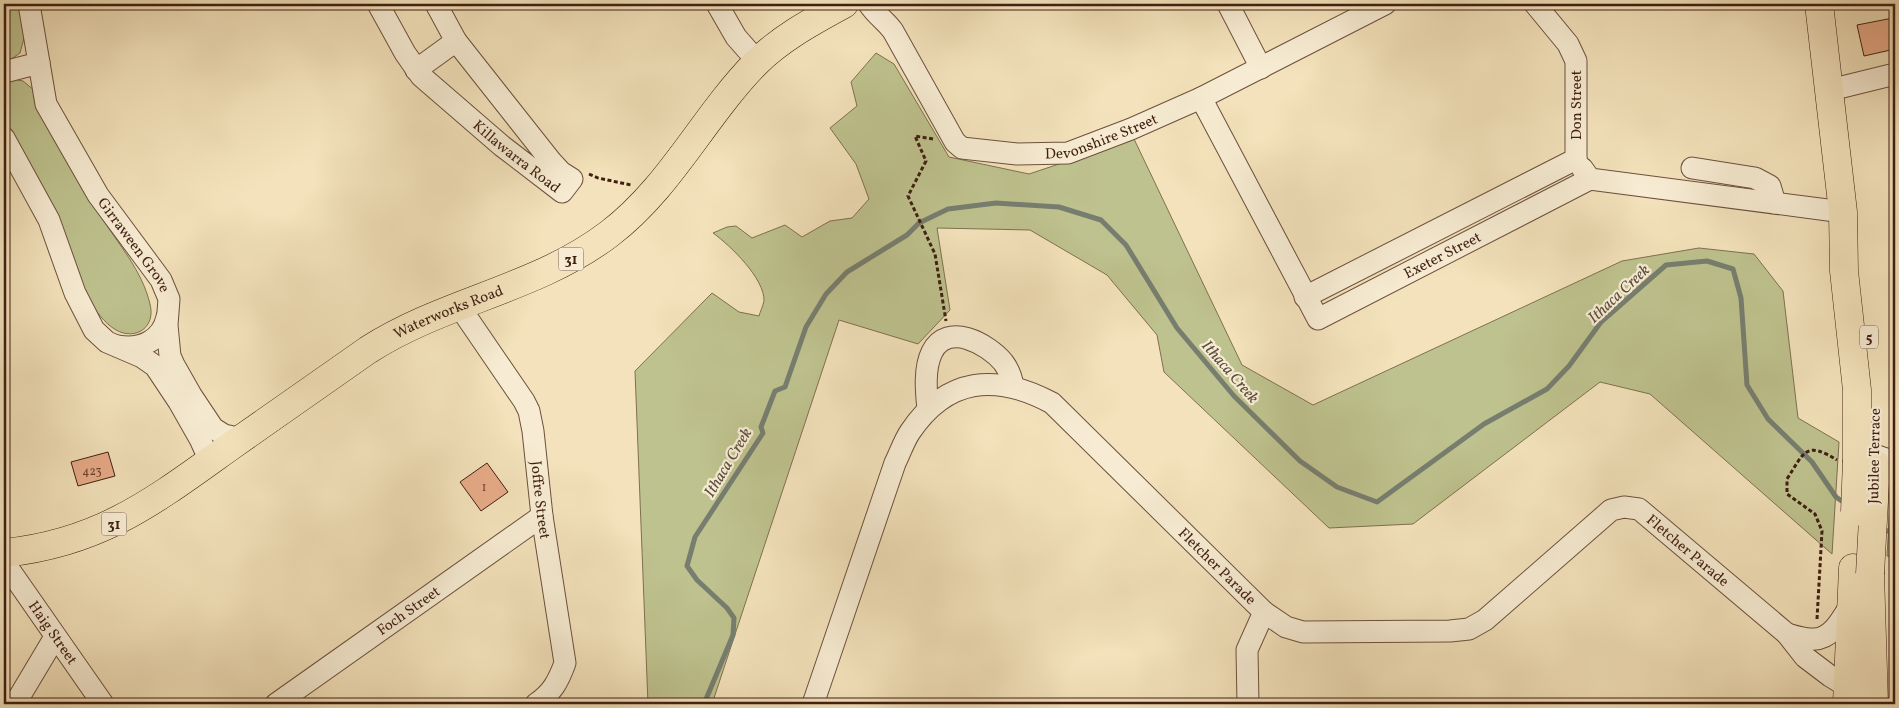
<svg xmlns="http://www.w3.org/2000/svg" width="1899" height="708" font-family="Vollkorn,serif">
<rect width="100%" height="100%" fill="#f3e2bb"/>
<filter id="stains"><feTurbulence type="fractalNoise" baseFrequency=".004" numOctaves="4"/><feColorMatrix values="0 0 0 0 .2 0 0 0 0 .09 0 0 0 0 .02 0 0 0 .5 -.17"/></filter>
<radialGradient id="worn" r=".72"><stop offset=".6" stop-color="#630" stop-opacity="0"/><stop offset="1" stop-color="#630" stop-opacity=".3"/></radialGradient>
<!-- green -->
<path fill="#bec28e" stroke="#7f7050" d="M4,4H24V38L20,53L10,60L4,59Z
M876,53L894,64L949,157L1029,174L1134,139L1242,365L1313,405L1622,261L1699,248L1754,254L1783,291L1798,418L1839,442L1832,554L1650,394L1600,382L1413,524L1329,528L1164,372L1157,335L1107,275L1030,230L937,228L950,310L918,344L839,320L712,704H648L635,371L712,293L739,312L759,316C760,312 763,306 764,301C765,279 730,245 713,233L727,227L736,226L752,238L785,225L802,237L830,221L852,218L869,199L856,164L830,128L857,106L851,82Z
M13,79L23,81L35,91C49,119 64,147 79,175C86,188 92,203 100,215C118,244 142,270 150,304C156,327 136,341 116,330C104,323 96,311 88,299L9,136L4,117V83Z
M1895,479V557L1887,556L1891,489Z"/>
<g fill="none" stroke-linecap="round" stroke-linejoin="round">
<!-- stream -->
<path stroke="#777e6f" stroke-width="5" d="M1881,529L1895,533
M704,704L733,635L734,618L727,608L697,580L687,566L695,537L763,433L761,427L775,391L785,387L806,327L826,294L847,272L907,235L919,223L948,209L996,203L1059,207L1101,220L1126,245L1177,328L1234,396L1300,461L1337,487L1377,502L1484,424L1547,389L1569,366L1601,322L1666,265L1707,261L1733,269L1741,298L1747,385L1768,419L1812,462L1836,497L1846,504"/>
</g>
<!-- building -->
<path fill="#e8ab88" stroke="#401f13" d="M1893,18L1895,31V49L1864,56L1857,25Z
M108,452L115,476L78,486L71,462Z
M487,463L508,492L481,511L460,482Z"/>
<g fill="none" stroke-linecap="round" stroke-linejoin="round">
<!-- minor casing -->
<g stroke="#6d503d" stroke-width="23">
<g id="minor">
<path id="s1" d="M30,4V10L46,104L98,195L161,280L169,299L167,325L170,356L174,365L191,395L213,428L224,435L242,439"/>
<path id="s2" d="M378,4L405,53L421,76L502,146L562,192L572,179L561,172L550,160L456,41L436,4"/>
<path d="M717,4L736,37L758,62"/>
<path id="s3" d="M869,4C876,15 886,21 893,31L955,142L962,148L1017,154L1068,153L1131,129L1201,98L1385,4"/>
<path d="M1228,4L1261,68"/>
<path d="M1535,4L1568,44L1576,61V159"/>
<path d="M416,70L456,41"/>
<path d="M4,72L39,63"/>
<path d="M1830,90L1895,74"/>
<path id="s4" d="M1201,98L1318,319L1590,179"/>
<path d="M4,138L49,220L75,293L94,330L107,342L142,357L155,366L179,402L200,439L210,461"/>
<path d="M1582,168L1590,179L1843,212"/>
<path d="M1692,168L1755,178L1770,186L1775,203"/>
<path d="M1305,297L1576,159"/>
<path id="s5" d="M459,306L524,401L529,411L533,431L542,516L565,663C558,682 552,693 536,704"/>
<path d="M118,346C140,350 162,341 167,317"/>
<path d="M928,409C926,391 924,368 932,352C947,321 988,344 1003,362C1009,370 1012,378 1013,387"/>
<path d="M1877,456L1895,462"/>
<path id="s6" d="M4,562L103,704"/>
<path d="M1787,634C1794,636 1803,639 1811,639C1831,641 1842,619 1851,604"/>
<path d="M15,704L55,637"/>
<path id="s7" d="M276,704L542,516"/>
<path id="s8" d="M813,704L895,463C900,453 904,441 910,432C947,377 996,373 1052,403L1264,612L1286,627L1303,632L1450,631L1469,629L1485,620L1611,510L1624,507L1639,509L1787,634L1805,657L1830,676L1848,687"/>
<path d="M1248,704L1247,650L1264,612"/>
</g>
</g>
<!-- major casing -->
<g stroke="#401f13" stroke-width="29">
<g id="major">
<path id="s9" d="M4,553C101,543 154,501 231,446C277,414 322,382 368,350C444,301 537,289 609,234C670,188 703,117 756,63C781,38 813,21 844,4"/>
</g>
</g>
<!-- highway casing -->
<g stroke="#401f13" stroke-width="29">
<path id="highway" d="M1819,4L1843,212L1844,271L1857,390V460
M1870,574L1874,704
M1847,704L1853,568"/>
</g>
<!-- path -->
<path stroke="#401f13" stroke-width="3" stroke-dasharray="4 2.5" stroke-linecap="butt" d="M933,139L915,136L926,161L908,196L935,254L946,321
M589,174L598,178L631,185
M1817,619L1822,531L1815,514L1787,494V479C1804,453 1805,440 1837,460"/>
<!-- minor -->
<use href="#minor" stroke="#f7ecd3" stroke-width="21"/>
<!-- major -->
<use href="#major" stroke="#f3e2bb" stroke-width="28"/>
<!-- highway -->
<use href="#highway" stroke="#f3e2bb" stroke-width="28"/>
<!-- highway-bridge casing -->
<g stroke="#401f13" stroke-width="29" stroke-linecap="butt">
<path id="highway-bridge" d="M1855,512L1857,460
M1870,574L1876,465"/>
</g>
<!-- highway-bridge -->
<use href="#highway-bridge" stroke="#f3e2bb" stroke-width="28"/>
</g>
<g text-anchor="middle" stroke-width="4.5" stroke-linejoin="round" paint-order="stroke">
<!-- number labels -->
<g font-size="12" fill="#6a4230">
<text x="92" y="475">423</text>
<text x="484" y="491">1</text>
</g>
<!-- shield labels -->
<g fill="#f7ecd3" stroke="#775c4d" stroke-width="1">
<rect x="558.5" y="247.5" width="25" height="23" rx="4"/>
<rect x="1860" y="325.5" width="18" height="23" rx="4"/>
<rect x="101.5" y="512.5" width="25" height="23" rx="4"/>
</g>
<g font-size="14" font-weight="bold" fill="#401f13">
<text x="571" y="264">31</text>
<text x="1869" y="342">5</text>
<text x="114" y="529">31</text>
</g>
<!-- street labels -->
<g font-size="15" fill="#401f13" stroke="#f7ecd3">
<text transform="translate(1576 105) rotate(-90)" y="5">Don Street</text>
<text dy="5" stroke="none"><textPath href="#s3" startOffset="315">Devonshire Street</textPath></text>
<text dy="5" stroke="none"><textPath href="#s2" startOffset="209">Killawarra Road</textPath></text>
<text dy="5" stroke="none"><textPath href="#s1" startOffset="268">Girraween Grove</textPath></text>
<text dy="5" stroke="none"><textPath href="#s4" startOffset="390">Exeter Street</textPath></text>
<text dy="5" stroke="none"><textPath href="#s9" startOffset="511">Waterworks Road</textPath></text>
<text transform="translate(1874 456) rotate(-89)" y="5">Jubilee Terrace</text>
<text dy="5" stroke="none"><textPath href="#s5" startOffset="216">Joffre Street</textPath></text>
<text dy="5" stroke="none"><textPath href="#s8" startOffset="1238">Fletcher Parade</textPath></text>
<text dy="5" stroke="none"><textPath href="#s8" startOffset="684">Fletcher Parade</textPath></text>
<text dy="5" stroke="none"><textPath href="#s7" startOffset="162">Foch Street</textPath></text>
<text dy="5" stroke="none"><textPath href="#s6" startOffset="86">Haig Street</textPath></text>
</g>
<!-- water labels -->
<g font-size="16" font-style="italic" fill="#5b4f41" stroke="#f7ecd3">
<text transform="translate(1618 293) rotate(-43)" y="6">Ithaca Creek</text>
<text transform="translate(1231 371) rotate(49)" y="6">Ithaca Creek</text>
<text transform="translate(727 462) rotate(-59)" y="6">Ithaca Creek</text>
</g>
</g>
<!-- margin -->
<rect width="1899" height="708" fill="none" stroke="#f3e2bb" stroke-width="20"/>
<rect x="5" y="5" width="1889" height="698" fill="none" stroke="#401f13" stroke-width="2.5"/>
<rect x="10" y="10" width="1879" height="688" fill="none" stroke="#401f13"/>
<rect width="100%" height="100%" filter="url(#stains)"/>
<rect width="100%" height="100%" fill="url(#worn)"/>
</svg>
